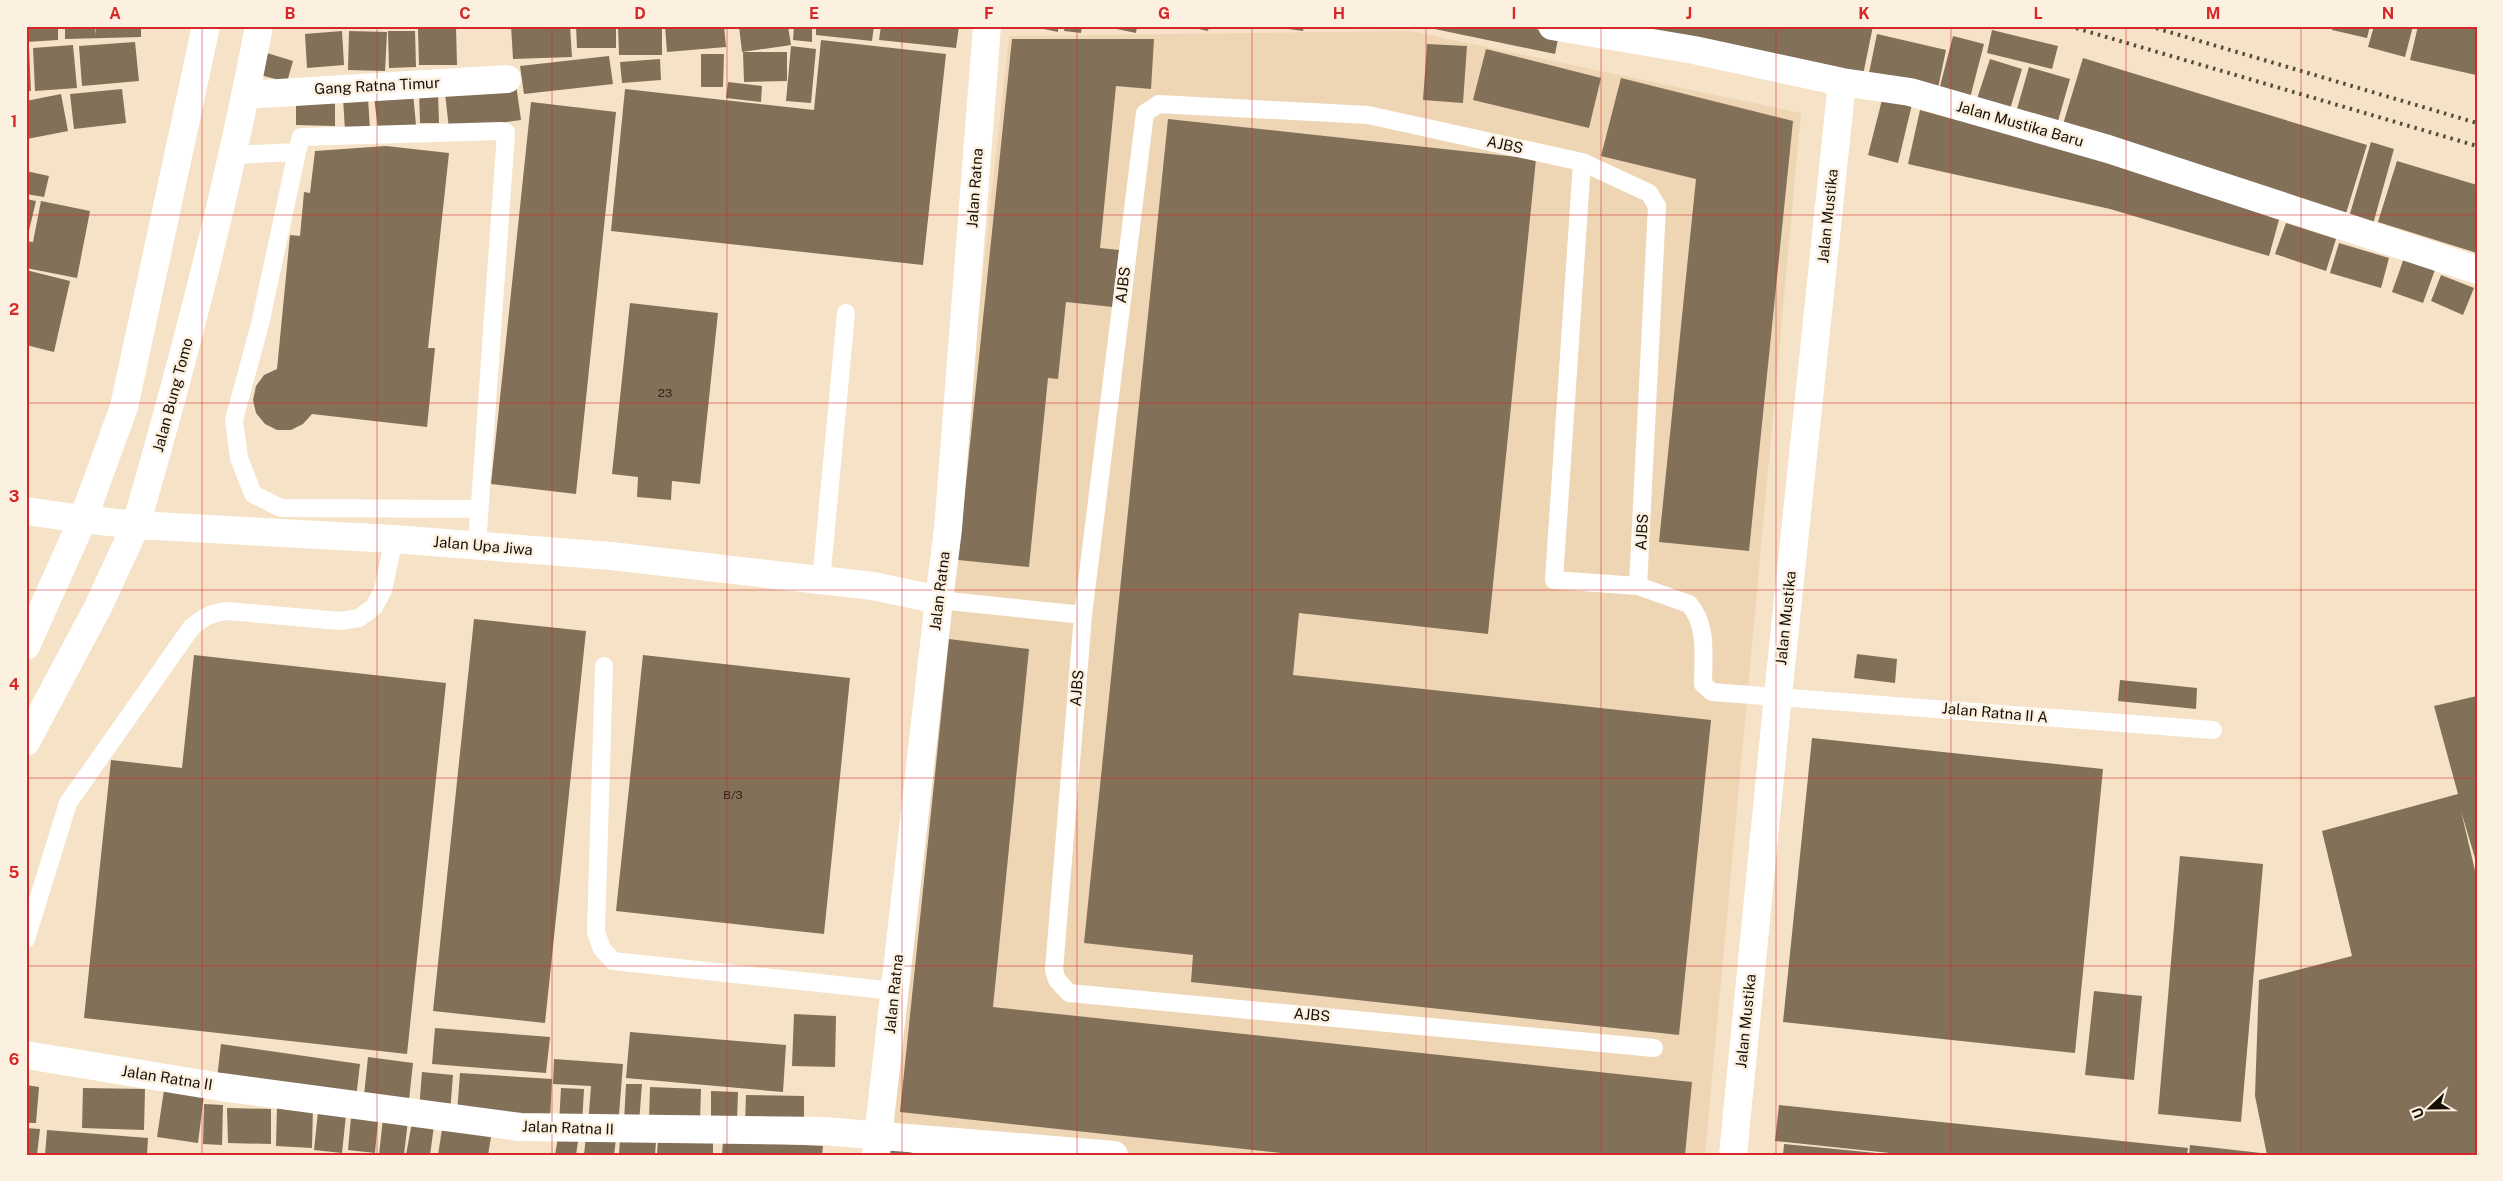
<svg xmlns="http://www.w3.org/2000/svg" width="2503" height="1181" font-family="'Public Sans',sans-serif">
<rect width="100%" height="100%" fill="#f5e2c7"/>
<!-- built -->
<path fill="#eed6b5" d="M1410,31L1801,113L1705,1155H1153L888,1130L1009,36Z"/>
<!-- building -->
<path fill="#827059" d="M26,26H58V40L26,42Z
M65,26H95L96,35V26H141V37L65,39Z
M511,26H570L572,57L513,59Z
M576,26H616V48H577Z
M618,26H662V55H619Z
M665,26H724L726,47L667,52Z
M739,26H788L791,45L742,52Z
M794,26H812V42L793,40Z
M816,26H874L872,41L816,35Z
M881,26H959L956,48L879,40Z
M1030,26H1058V32Z
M1065,26H1082L1081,33L1064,31Z
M1102,26H1137L1136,33Z
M1184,26H1209L1208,31Z
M1267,26H1304L1303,31Z
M1522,26L1559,34L1555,54L1425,27Z
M1650,26H1873L1863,75L1649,31Z
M2333,26H2370L2367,38L2332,30Z
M2374,26H2413L2405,57L2368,47Z
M2418,26H2477L2476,75L2410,60Z
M456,27L457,65H419L418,29Z
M1992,30L2058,46L2052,69L1987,53Z
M342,31L344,65L307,68L305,34Z
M349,31L387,32L385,71L348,70Z
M388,31H415L416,67L389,68Z
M1877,34L1946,50L1938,88L1869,73Z
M1953,36L1984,44L1969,102L1938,94Z
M1012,39H1154L1151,89L1116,86L1100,248L1119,250L1113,307L1066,302L1058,379L1048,378L1029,567L958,560Z
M821,40L946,54L923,265L611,231L625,89L814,110Z
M135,42L139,81L82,86L79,46Z
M1427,44L1467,46L1463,103L1423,100Z
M73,45L77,88L35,91L33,48Z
M791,46L816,49L811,103L786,101Z
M26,48H29L31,91H26Z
M1486,49L1601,78L1589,128L1473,100Z
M743,52H787V81L744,82Z
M267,53L293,61L287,82L260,75Z
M701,54H724L723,87H701Z
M609,56L613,84L524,94L520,66Z
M2083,58L2367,145L2344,220L2061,131Z
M660,59L661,80L622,83L620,62Z
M1990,59L2022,69L2008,116L1975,105Z
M2029,67L2070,79L2056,128L2015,116Z
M1621,78L1793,121L1749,551L1659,542L1696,179L1601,156Z
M728,82L762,86L761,102L726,98Z
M516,84L521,120L449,129L445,93Z
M122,89L126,123L74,129L70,94Z
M419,92H438L439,123H420Z
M1884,92L1913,100L1898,163L1868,155Z
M413,93L416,125L378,129L374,97Z
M61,94L68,131L27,139L26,101Z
M343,98H368L370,130L345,131Z
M296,100H335V126L296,125Z
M531,102L616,112L576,494L491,484Z
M1920,110L2282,209L2269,256L2110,209L1908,164Z
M1168,119L1536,159L1488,634L1299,613L1293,675L1711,720L1679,1035L1191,982L1193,955L1084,943Z
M2371,142L2394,149L2373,224L2349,217Z
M386,146L449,153L428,348H435L427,427L312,414L303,424L291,430H277L265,424L256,413L253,400L256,386L264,375L277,369L290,235L300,236L304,192L310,193L315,151Z
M2397,161L2477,185V253L2378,222Z
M26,171L49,176L44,197L26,194Z
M26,199L36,201L28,235H26Z
M41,201L90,211L77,278L26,268V241L33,242Z
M2286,223L2336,239L2326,271L2275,254Z
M2339,243L2389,258L2381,288L2330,273Z
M2405,255L2436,267L2423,303L2392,292Z
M26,270L70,281L54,352L26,345Z
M2441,275L2474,288L2463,315L2431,301Z
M630,303L718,313L700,484L672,481L671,500L637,497L638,477L612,474Z
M474,619L586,631L545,1023L433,1011Z
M949,639L1029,649L993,1007L1692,1082L1685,1155H1300L900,1112Z
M1857,654L1897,659L1895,683L1854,678Z
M194,655L446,683L407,1054L84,1018L111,760L182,768Z
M643,655L850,678L824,934L616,911Z
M2120,680L2197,688L2196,709L2118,701Z
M2477,696V865L2461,811L2477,879V1155H2267L2255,1096L2259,980L2352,956L2322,831L2458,794L2434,706Z
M1812,738L2103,769L2075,1053L1783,1022Z
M2180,856L2263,864L2241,1122L2158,1114Z
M2094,991L2142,996L2134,1080L2085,1075Z
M794,1014L836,1016L835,1067L792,1066Z
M435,1028L550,1037L546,1073L432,1064Z
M630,1032L786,1045L783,1092L626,1078Z
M221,1044L360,1064L356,1098L217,1078Z
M368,1057L413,1063L409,1100L364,1095Z
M554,1059L623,1064L618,1127L588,1125L591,1086L553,1084Z
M422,1072L453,1075L450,1113L419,1110Z
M460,1073L552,1079L550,1120L457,1114Z
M626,1084H642L639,1123L624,1122Z
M26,1085L39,1087L36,1123H26Z
M650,1087L701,1089L700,1122L649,1120Z
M83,1088L145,1089L144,1130L82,1128Z
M561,1088L584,1089L582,1125L559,1123Z
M164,1090L204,1095L198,1143L157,1137Z
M711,1091L738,1092L737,1122L711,1121Z
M746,1095L804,1096V1124H745Z
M204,1104L223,1105L222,1145L203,1144Z
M277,1105H313L312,1148L276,1146Z
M1779,1105L2188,1148L2187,1155H1909L1775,1141Z
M227,1108L271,1109V1144L228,1143Z
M318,1112L346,1115L342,1153L314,1150Z
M351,1117L378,1120L375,1153L348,1150Z
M383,1118L408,1120L404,1155H379Z
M412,1122L434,1126L430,1155H406Z
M443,1123L492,1131L488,1155H438Z
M26,1128L40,1129L37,1155H26Z
M47,1130L148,1138L147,1155H45Z
M559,1132L579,1135L576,1155H555Z
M586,1136L616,1139L614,1155H584Z
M620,1139L656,1142L655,1155H619Z
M658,1139L713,1141V1155H657Z
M887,1140L913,1144L911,1155H885Z
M723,1141L823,1146L822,1155H722Z
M1784,1144L1876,1153V1155H1783Z
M2190,1145L2261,1153V1155H2189Z"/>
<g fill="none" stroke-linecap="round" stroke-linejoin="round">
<!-- lane -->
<path stroke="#fff" stroke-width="18" d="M297,152L260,324L234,420L239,458L253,494L281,508L479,509
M234,155L297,152L301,137L501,131L506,132L477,546
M1582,162L1554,580L1638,586L1689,604C1708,625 1703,657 1703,684L1712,692L2213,730
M821,581L846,313
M1638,586L1657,206L1649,193L1582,162L1368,115L1159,104L1145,113L1083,615L1054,970L1057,980L1069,993L1654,1048
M939,600L1083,615
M604,666L596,932L602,949L613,961L894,991
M26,939L68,803L191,628C203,617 211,613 227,611L340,621L359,618L374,607L383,590L394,539"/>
<!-- street -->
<path stroke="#fff" stroke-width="28" d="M1552,26L1694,50L1842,82L1910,92L2108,149L2477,270
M246,95L507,79
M26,511L83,519
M939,600L948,529L987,26
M26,1055L221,1087L520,1127L823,1131L1114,1155
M1733,1155L1778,695L1842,82"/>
<!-- primary -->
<path stroke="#fff" stroke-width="28" d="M83,519L124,407L206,26
M136,525C184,359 227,195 259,26"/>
<!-- highway -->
<path stroke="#fff" stroke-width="28" d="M26,646L83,519L136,525L394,539L611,556L873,586L939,600L876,1155
M26,742L98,607L136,525"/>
<!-- rail -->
<path stroke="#554b3d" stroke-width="4" stroke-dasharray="2.5 5" stroke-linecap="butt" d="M2069,26L2477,146
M2149,26L2477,123"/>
</g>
<!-- grid -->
<path fill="none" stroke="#d62828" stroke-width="1" stroke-opacity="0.55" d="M202,26V1155M377,26V1155M552,26V1155M727,26V1155M902,26V1155M1077,26V1155M1252,26V1155M1426,26V1155M1601,26V1155M1776,26V1155M1951,26V1155M2126,26V1155M2301,26V1155M26,215H2477M26,403H2477M26,590H2477M26,778H2477M26,966H2477"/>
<g text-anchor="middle" stroke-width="5" stroke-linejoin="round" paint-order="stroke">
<!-- number labels -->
<g font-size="12" fill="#32281c">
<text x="665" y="397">23</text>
<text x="733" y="799">B/3</text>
</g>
<!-- street labels -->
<g font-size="15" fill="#171007" stroke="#fcf0e0">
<text transform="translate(377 86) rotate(-3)" y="5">Gang Ratna Timur</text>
<text transform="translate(2020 124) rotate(16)" y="5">Jalan Mustika Baru</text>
<text transform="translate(1505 145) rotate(12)" y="5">AJBS</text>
<text transform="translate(975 188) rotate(-86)" y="5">Jalan Ratna</text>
<text transform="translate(1828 216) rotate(-84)" y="5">Jalan Mustika</text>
<text transform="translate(1123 285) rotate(-83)" y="5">AJBS</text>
<text transform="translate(173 395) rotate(-75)" y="5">Jalan Bung Tomo</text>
<text transform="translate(1642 532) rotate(-87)" y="5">AJBS</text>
<text transform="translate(483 546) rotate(5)" y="5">Jalan Upa Jiwa</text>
<text transform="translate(940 591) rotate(-83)" y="5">Jalan Ratna</text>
<text transform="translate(1786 618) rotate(-84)" y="5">Jalan Mustika</text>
<text transform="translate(1077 688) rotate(-85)" y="5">AJBS</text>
<text transform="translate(1995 713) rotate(5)" y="5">Jalan Ratna II A</text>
<text transform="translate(894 994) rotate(-84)" y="5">Jalan Ratna</text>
<text transform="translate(1312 1015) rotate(5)" y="5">AJBS</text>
<text transform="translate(1746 1021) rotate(-84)" y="5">Jalan Mustika</text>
<text transform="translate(167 1078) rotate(9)" y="5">Jalan Ratna II</text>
<text transform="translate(568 1128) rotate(2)" y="5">Jalan Ratna II</text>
</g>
</g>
<!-- border -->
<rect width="2503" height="1181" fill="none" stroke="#fcf0e0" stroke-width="55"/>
<!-- north arrow -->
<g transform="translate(2430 1108) rotate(248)" stroke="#fcf0e0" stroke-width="4" paint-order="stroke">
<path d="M0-4L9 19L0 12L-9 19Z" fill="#171007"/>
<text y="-8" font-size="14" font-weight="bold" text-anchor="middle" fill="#171007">U</text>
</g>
<rect x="28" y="28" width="2448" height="1126" fill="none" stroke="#d62828" stroke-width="2"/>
<g font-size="16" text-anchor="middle" font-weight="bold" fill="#d62828">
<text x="115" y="19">A</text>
<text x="290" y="19">B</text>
<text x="465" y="19">C</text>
<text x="640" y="19">D</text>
<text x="814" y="19">E</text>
<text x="989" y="19">F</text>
<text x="1164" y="19">G</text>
<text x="1339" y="19">H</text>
<text x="1514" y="19">I</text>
<text x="1689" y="19">J</text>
<text x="1864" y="19">K</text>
<text x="2038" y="19">L</text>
<text x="2213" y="19">M</text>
<text x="2388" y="19">N</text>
<text x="14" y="127">1</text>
<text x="14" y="315">2</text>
<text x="14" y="502">3</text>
<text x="14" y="690">4</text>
<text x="14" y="878">5</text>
<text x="14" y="1065">6</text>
</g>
</svg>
